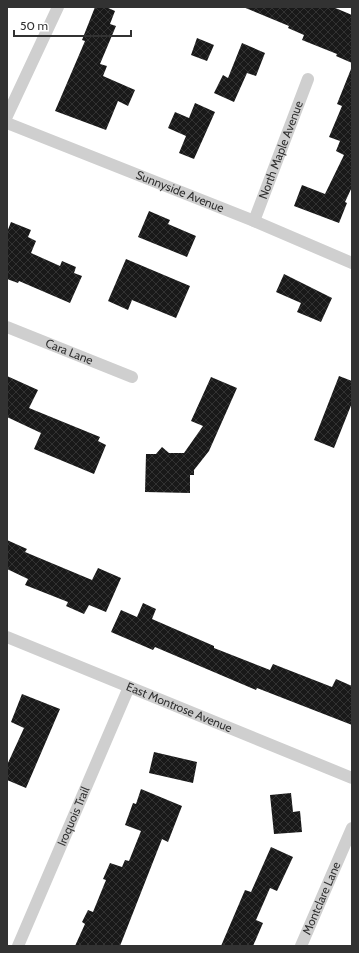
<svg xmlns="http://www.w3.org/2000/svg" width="359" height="953" font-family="Cabin,sans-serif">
<defs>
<pattern id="building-cross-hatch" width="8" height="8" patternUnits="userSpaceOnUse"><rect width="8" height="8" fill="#191919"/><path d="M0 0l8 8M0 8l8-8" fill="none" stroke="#323232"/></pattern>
</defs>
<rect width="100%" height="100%" fill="#fff"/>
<!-- building -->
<path fill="url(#building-cross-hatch)" d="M95,7H106L115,11L110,24L116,26L100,64L107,66L103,76L135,90L128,106L118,101L106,130L55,111L85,41L82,40Z
M243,7H333L352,15V63L336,56L337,54L302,40L304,35L288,28L289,26Z
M197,38L214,45L207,61L191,55Z
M242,43L265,53L256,76L247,73L234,102L214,93L223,75L228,78Z
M351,69L352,187L345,202L347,203L339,223L294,206L302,185L325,194L344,155L336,151L340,141L329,137L342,106L337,104Z
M195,103L215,112L194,159L179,153L186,136L168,128L175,112L189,118Z
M149,211L170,220L168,224L196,236L187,257L138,237Z
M11,222L31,230L28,237L36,241L31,253L60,266L62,261L76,267L74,273L82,276L70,303L19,281L18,283L7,279V232Z
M126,259L190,286L176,318L132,300L128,310L108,301Z
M284,274L332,298L321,322L297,312L301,303L276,292Z
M7,376L38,390L29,408L100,437L98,441L106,445L94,474L34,449L41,433L7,417Z
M339,376L352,381V403L334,448L314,440Z
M211,377L237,388L209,451L194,470V475H190V493L145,492L146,454H156L162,447L169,453H184L203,426L191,421Z
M7,540L27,549L25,552L92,580L98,568L121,578L106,612L89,605L84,614L66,606L68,602L25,585L28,579L7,569Z
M143,603L156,609L152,619L214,646V648L270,670L273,664L332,687L336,679L352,686V725L257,688L256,690L155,647L153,650L111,632L121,610L137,617Z
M22,694L60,709L26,788L7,780V765L24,728L11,722Z
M154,752L197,762L193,783L149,773Z
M141,789L182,806L168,842L162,839L120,946H75L85,924L82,922L88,910L93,912L106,880L103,879L110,863L122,867L125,860L129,861L141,831L125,825L133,803L136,804Z
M291,793L293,812L300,811L302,832L274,834L270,795Z
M271,847L293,857L277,891L270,888L256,920L263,923L253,946H221L245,890L251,892Z"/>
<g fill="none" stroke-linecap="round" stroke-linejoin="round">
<!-- minor -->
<g stroke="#cfcfcf" stroke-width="12">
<path d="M7,116L58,7"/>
<path id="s1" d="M7,123L254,221L352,263"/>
<path id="s2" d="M254,221L308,79"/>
<path id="s3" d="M7,327L132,377"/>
<path id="s4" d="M7,637L352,778"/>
<path id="s5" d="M18,946L129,687"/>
<path id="s6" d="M301,946L352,828"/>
</g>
</g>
<g text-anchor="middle" stroke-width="4" stroke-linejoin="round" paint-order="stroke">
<!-- street labels -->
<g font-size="12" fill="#323232" stroke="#fff">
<text dy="4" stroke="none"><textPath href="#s2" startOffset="76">North Maple Avenue</textPath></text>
<text dy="4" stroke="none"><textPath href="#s1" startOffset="186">Sunnyside Avenue</textPath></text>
<text dy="4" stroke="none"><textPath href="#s3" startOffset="67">Cara Lane</textPath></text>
<text dy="4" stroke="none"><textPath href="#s4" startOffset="186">East Montrose Avenue</textPath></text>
<text dy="4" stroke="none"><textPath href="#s5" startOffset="141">Iroquois Trail</textPath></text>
<text dy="4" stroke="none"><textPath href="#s6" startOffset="52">Montclare Lane</textPath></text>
</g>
</g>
<!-- border -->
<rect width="359" height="953" fill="none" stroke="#323232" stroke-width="16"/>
<!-- scale -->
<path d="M14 30v6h117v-6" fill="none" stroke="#323232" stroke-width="2"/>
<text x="20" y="30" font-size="12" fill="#323232" stroke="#ffffff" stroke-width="3" paint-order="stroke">50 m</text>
</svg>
